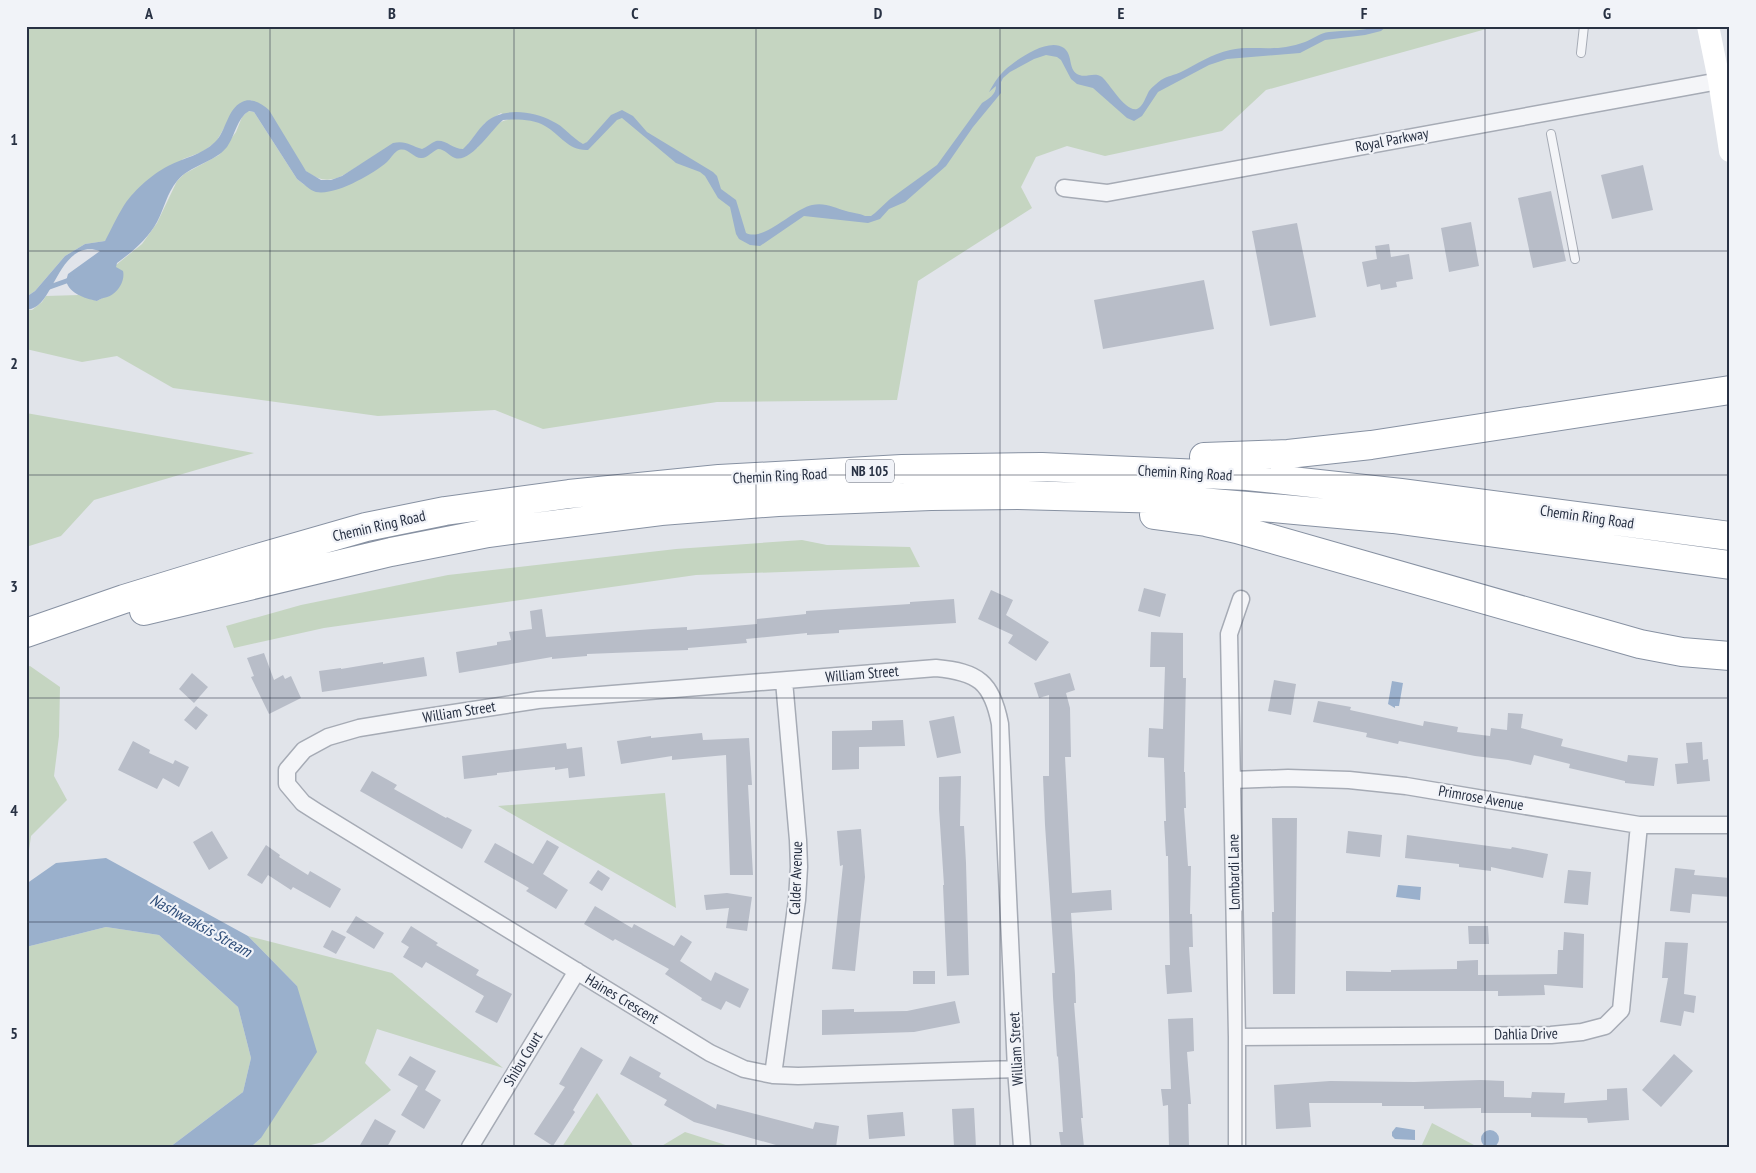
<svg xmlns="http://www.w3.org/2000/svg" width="1756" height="1173" font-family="'PT Sans Narrow',sans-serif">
<rect width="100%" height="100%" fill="#e1e4ea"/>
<!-- green -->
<path fill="#c5d5c1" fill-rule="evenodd" d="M26,26H1497L1266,90L1222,131L1105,156L1067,146L1036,157L1021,187L1032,208L918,281L897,400L717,402L543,429L495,410L378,416L173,388L117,356L82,362L26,349V309L32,310L42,302L46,296L79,295L97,301L104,297L109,296L116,268V265L142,244L157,223L177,181L184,174L219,155L236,132L242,117L248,111L254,112L297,179C328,205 336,185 361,164C341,177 328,188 306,171L251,100L224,128L216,142L202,152L183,159L105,241L85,244L65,256L35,291L26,297ZM501,113L508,120C495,121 485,138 477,148L468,144L485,123Z
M26,413L254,453L94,500L61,536L26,547Z
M802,540L827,545L910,547L920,567L696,575L324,628L234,648L226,626L301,605L448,575L676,549Z
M30,666L60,687L59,736L54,776L67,800L31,836L26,872V667Z
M665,793L676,908L498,806Z
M106,927L159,935L238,1007L251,1058L243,1092L170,1147H26V947Z
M248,936L392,973L503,1068L377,1029L365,1063L391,1090L323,1142L303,1147H251L261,1138L297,986Z
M597,1093L634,1147H562Z
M1432,1123L1474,1145L1498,1147H1421Z
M685,1132L732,1147H660Z"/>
<!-- water -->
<path fill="#9ab0cc" d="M1377,26H1387L1381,31L1365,35L1325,40L1300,53L1227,59L1209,65L1158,92L1142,116L1134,121L1127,118L1093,88L1077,84L1071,79L1061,60L1057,57L1046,55L1034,59L1010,72L1003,78L1001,82V93L973,127L946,166L905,202L889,209L880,219L868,223L804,216L760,246L750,245L739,239L736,234L730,207L718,198L705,176L700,172L676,163L622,118L617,120L588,150C568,151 561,135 545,126C534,119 515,119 503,120C491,130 471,163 455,158C449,156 445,149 438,149C433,151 427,158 422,158C413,159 407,145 397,151C393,154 390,159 387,162C373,174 335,196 316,192C309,190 303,183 297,179L254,112L249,111C237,118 235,136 227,147C214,163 190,165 177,181C167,193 164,209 157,222C147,240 133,251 117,263L116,267L123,271C125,279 120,289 113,294C108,298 103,297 97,301C84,298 70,294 66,281L68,274L100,251C57,237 54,313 26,309V297L35,291L65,256L85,244L105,241C111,230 116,218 123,207C132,192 151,175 168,166C183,158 202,155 215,142C226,132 227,109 242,102C251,97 262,104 269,110L306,171L321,180H331L342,176L393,143C406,140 411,146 422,149C427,147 431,143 436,141C445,139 453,149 463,149C472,141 477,130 486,122C503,107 533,111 552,121C564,126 572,138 583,144L587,142L611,115L622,110L633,116L647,132L713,172L717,176L721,189L736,200L746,233C764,242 793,209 812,205C825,202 835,208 846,211C853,213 859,213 865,216H871L875,213L890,199L937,165L982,103C988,99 996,95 996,86L989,92C994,83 999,75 1007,68C1019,58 1049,37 1064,48C1073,55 1068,68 1077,74C1085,79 1094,71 1102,77C1110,84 1125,112 1137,109C1143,107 1146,96 1149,91C1152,87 1157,83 1161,80C1167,76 1175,75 1181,72C1197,64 1212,54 1230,50C1248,46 1268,50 1286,47C1292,46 1299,44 1305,42C1313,39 1320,33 1329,32C1345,30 1362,32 1377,26Z
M1392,681L1403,683L1399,706H1395V708L1388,704Z
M106,858L248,936L297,986L317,1052L261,1138L251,1147H170L243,1092L251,1058L238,1007L159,935L106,927L26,947V884L56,863Z
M1398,885L1421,887L1420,900L1396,897Z
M1396,1127L1415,1130V1140L1395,1139L1392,1136V1132Z
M1481 1139a9 9 0 1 1 18 0a9 9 0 1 1-18 0Z"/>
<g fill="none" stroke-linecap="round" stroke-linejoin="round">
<!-- stream -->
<path stroke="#9ab0cc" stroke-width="5" d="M44,289L72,279"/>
</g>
<!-- building -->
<path fill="#b8bdc8" d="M1643,165L1653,210L1612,219L1601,175Z
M1551,191L1566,261L1533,268L1518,198Z
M1471,222L1479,266L1449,272L1441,228Z
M1297,223L1316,317L1270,326L1252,231Z
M1389,244L1391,257L1409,254L1413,279L1396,282L1397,287L1381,290L1380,284L1367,287L1362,262L1377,259L1375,246Z
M1204,280L1214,329L1103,349L1094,300Z
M1144,588L1166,594L1160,617L1138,611Z
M991,590L1013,600L1006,615L1049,642L1036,661L1008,643L1013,635L978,619Z
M954,599L956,623L839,630V633L807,635V633L746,639L747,643L688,648V650L587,654V656L552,659V657L459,673L456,652L497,645V642L511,640L509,632L532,629L530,611L542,609L546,637L653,629L687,627V630L757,624V619L806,614V611L910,604V602Z
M1151,632L1183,633V678H1186L1184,772H1185L1186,808H1184L1188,866H1191L1190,914H1192L1193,947H1189L1192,992L1167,994L1165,965H1170L1168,856H1166L1164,821H1166L1164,758L1148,757L1149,728L1163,729L1165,667H1150Z
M264,653L274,680L283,675L285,679L291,676L301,698L269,714L251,677L254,676L247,658Z
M424,657L427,676L322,692L319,671L341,668V669L383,662V664Z
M192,673L208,687L194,703L179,689Z
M1070,673L1075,690L1066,693L1070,708L1071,757H1065L1072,893L1111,890L1112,910L1071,913L1075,975L1076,1003H1074L1083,1118H1081L1084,1147H1061L1059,1132H1063L1058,1056L1057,1057L1053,997L1052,973H1055L1045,825L1043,776H1049V695L1039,698L1034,683Z
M1274,680L1296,684L1291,715L1268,711Z
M1318,701L1351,707L1350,710L1423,726L1424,721L1458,727L1457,732L1490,736L1491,728L1507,730L1508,713L1523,714L1521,728L1563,739L1561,746L1627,762L1628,755L1658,758L1654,786L1625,783V781L1569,768L1570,764L1534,755L1531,765L1508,760L1475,756L1399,741L1398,744L1366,737L1367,733L1313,722Z
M196,706L208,715L196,730L184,720Z
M954,716L961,753L937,758L929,721Z
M903,720L905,746L859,747V769L832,770V731L872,730V721Z
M702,733L703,740L749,738L752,785H748L753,875H730L726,755L672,760V756L621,764L617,741L651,736V738Z
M133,741L150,750L149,753L173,764L175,760L189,767L179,787L163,778L157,789L118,770Z
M1702,742L1703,760L1708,759L1710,781L1677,784L1675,764L1688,763L1686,743Z
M566,743L567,749L582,747L585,776L569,778L568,768L555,770V767L497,773V775L464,779L462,756Z
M372,771L397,785L394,789L446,818L447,817L472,830L462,849L360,791Z
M961,776L960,826H964L966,863L969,975L947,976L943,885H944L939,809V777Z
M1272,818H1297L1295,994H1273L1272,912H1274Z
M861,829L865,877L855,971L832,969L843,865L840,866L837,831Z
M212,831L228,858L209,870L193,842Z
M1348,831L1382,835L1380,857L1346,853Z
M1407,835L1511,849L1512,847L1548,854L1543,878L1491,867V871L1459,867V864L1405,858Z
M547,840L559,847L543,874L568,890L556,909L526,891L529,888L484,862L495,843L533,864Z
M266,845L280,855L279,857L308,875L310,871L341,889L330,908L293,887L291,890L268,875L262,884L247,875Z
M1675,868L1695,870L1694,875L1730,878V897L1692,894L1690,913L1670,911Z
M598,870L610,878L602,891L589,883Z
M1568,870L1591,872L1588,905L1564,903Z
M727,893L752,897L747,931L726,928L729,908L706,910L704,895Z
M595,906L632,928L634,924L674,946L681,935L692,942L680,961L711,981L715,972L749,989L740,1008L726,1001L721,1010L701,1000L702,998L665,974L669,969L615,939L613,941L584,924Z
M356,916L384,933L374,949L346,932Z
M411,926L438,943L436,945L479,970L476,975L512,994L497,1023L475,1012L484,996L426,962L422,968L403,957L409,947L401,942Z
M1468,926H1488L1489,944H1469Z
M332,930L346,937L336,954L323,947Z
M1564,932L1584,934L1583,988L1544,985L1545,995L1498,996V991H1346V971L1391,972V970L1457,969V961L1478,960V975L1557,974L1558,950H1563Z
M1665,942L1688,943L1684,994L1696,996L1694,1013L1684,1011L1681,1026L1660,1022L1668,978H1662Z
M913,971H935V984H913Z
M955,1001L960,1023L914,1032L822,1035V1010L854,1009V1012L907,1011Z
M1193,1018L1194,1051L1187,1052L1191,1104H1188L1189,1147H1169L1168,1105L1163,1106L1161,1089H1171L1168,1019Z
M581,1047L603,1060L573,1110L575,1112L553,1146L534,1134L565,1087L559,1084Z
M1674,1054L1693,1071L1661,1107L1642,1090Z
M410,1056L436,1071L425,1090L441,1100L424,1129L401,1115L418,1086L398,1075Z
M630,1056L661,1073L659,1077L716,1109L717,1104L813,1129L815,1122L839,1126L836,1147H783L694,1122L664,1105L667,1100L620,1074Z
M1481,1080L1504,1081V1097L1531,1098L1532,1092L1565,1093L1564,1103L1607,1100V1089L1627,1088L1629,1120L1588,1123L1587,1118L1531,1117V1113H1481V1108L1424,1109V1106H1382V1103H1309L1311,1127L1276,1129L1274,1085L1330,1081L1414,1082Z
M974,1108L976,1147H954L952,1109Z
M903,1112L905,1136L869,1139L867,1115Z
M375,1119L396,1131L387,1147H359Z"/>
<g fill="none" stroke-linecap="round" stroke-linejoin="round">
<!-- lane casing -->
<g stroke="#a6abb5" stroke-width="10">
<path id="lane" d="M1581,53L1584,26
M1551,134L1575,259"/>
</g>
<!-- street casing -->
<g stroke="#a6abb5" stroke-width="19">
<path id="street" d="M1064,188L1107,193L1730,79
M1232,780L1288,778L1349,780L1406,786L1639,825H1730
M1237,1037L1551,1035L1582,1032L1605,1026L1621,1010L1639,825
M1016,1069L798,1076L773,1075L744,1069L710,1053L317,812L303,803L287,784V770L304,750L328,737L359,728L408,720L538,700L936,668C978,672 992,682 1000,724L1016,1069L1022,1147
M773,1075L797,900L799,867L798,840L784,681
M470,1147L577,971
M1237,1147V1037L1229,634L1241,599"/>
</g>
<!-- highway casing -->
<g stroke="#8791a2" stroke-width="30">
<path id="highway" d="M1204,457L1288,454L1371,445L1730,390
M1154,515L1206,522L1237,529L1640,644L1682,652L1730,656
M144,611L391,552L488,533L661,511L778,502L931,496L1018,495L1166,499L1284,509L1393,519L1730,565
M26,633L124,599L251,560L366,527L445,511L569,494L719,479L902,469L1042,467L1247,476L1401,493L1730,536"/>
</g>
<!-- lane -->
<use href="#lane" stroke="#f4f5f8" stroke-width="8"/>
<!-- street -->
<use href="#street" stroke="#f4f5f8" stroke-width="16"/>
<!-- secondary -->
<path stroke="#fff" stroke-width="22" d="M1708,26L1719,80L1730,151"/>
<!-- highway -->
<use href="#highway" stroke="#fff" stroke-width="28"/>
</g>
<!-- grid -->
<path fill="none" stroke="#283143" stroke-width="1" stroke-opacity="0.55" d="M270,26V1147M514,26V1147M756,26V1147M1000,26V1147M1242,26V1147M1485,26V1147M26,251H1730M26,475H1730M26,698H1730M26,922H1730"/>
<g text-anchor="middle" stroke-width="4.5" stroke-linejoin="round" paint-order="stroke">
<!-- shield labels -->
<rect fill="#f1f3f8" stroke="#646b79" stroke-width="1" x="846" y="459.5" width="48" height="23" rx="4"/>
<g font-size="14" font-weight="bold" fill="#283143">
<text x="870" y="476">NB 105</text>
</g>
<!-- street labels -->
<g font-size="15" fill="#283143" stroke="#f1f3f8">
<text transform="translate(1392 140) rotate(-11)" y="5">Royal Parkway</text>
<text transform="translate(1185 473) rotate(3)" y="5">Chemin Ring Road</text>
<text transform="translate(780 476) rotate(-3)" y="5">Chemin Ring Road</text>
<text transform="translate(1587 517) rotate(8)" y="5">Chemin Ring Road</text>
<text transform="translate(379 526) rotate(-13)" y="5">Chemin Ring Road</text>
<text transform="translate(862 674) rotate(-5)" y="5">William Street</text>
<text transform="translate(459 712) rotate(-9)" y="5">William Street</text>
<text transform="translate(1481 798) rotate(10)" y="5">Primrose Avenue</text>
<text transform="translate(1234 872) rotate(-91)" y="5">Lombardi Lane</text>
<text transform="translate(796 878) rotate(-88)" y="5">Calder Avenue</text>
<text transform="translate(622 999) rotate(31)" y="5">Haines Crescent</text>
<text transform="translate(1526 1034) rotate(-1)" y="5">Dahlia Drive</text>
<text transform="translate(1016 1049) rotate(-93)" y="5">William Street</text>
<text transform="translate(523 1059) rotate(-59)" y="5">Shibu Court</text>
</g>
<!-- water labels -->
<g font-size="16" font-style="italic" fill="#2f4e7a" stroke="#f1f3f8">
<text transform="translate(201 925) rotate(29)" y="6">Nashwaaksis Stream</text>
</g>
</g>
<!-- border -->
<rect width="1756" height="1173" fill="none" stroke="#f1f3f8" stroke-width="55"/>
<rect x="28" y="28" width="1700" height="1118" fill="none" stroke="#283143" stroke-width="2"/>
<g font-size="16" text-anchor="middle" font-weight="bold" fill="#283143">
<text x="149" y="19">A</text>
<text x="392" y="19">B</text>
<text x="635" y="19">C</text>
<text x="878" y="19">D</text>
<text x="1121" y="19">E</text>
<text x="1364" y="19">F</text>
<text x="1607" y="19">G</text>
<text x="14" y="145">1</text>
<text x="14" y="369">2</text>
<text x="14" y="592">3</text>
<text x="14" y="816">4</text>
<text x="14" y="1039">5</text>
</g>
</svg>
